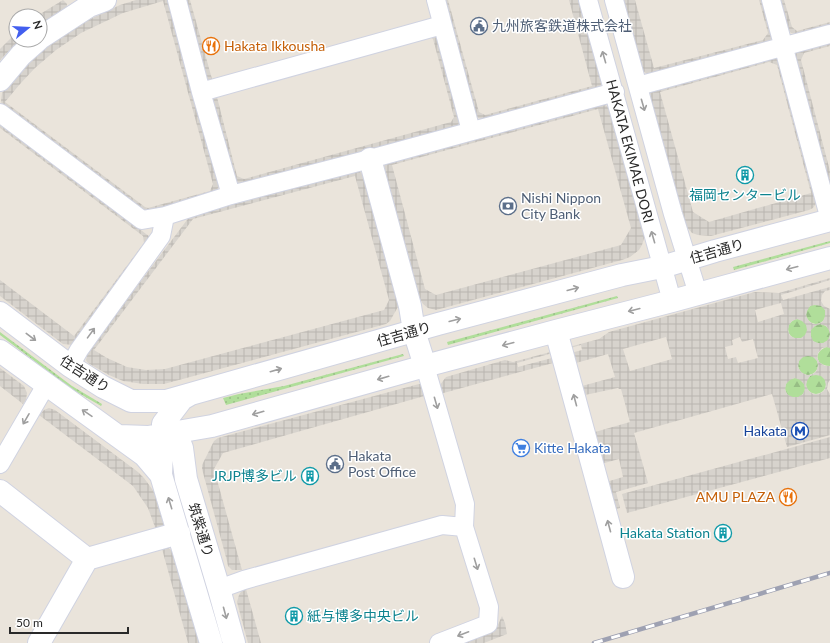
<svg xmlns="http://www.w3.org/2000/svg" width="830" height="643" font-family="Lato,'Noto Sans JP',sans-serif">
<defs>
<pattern id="grass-dots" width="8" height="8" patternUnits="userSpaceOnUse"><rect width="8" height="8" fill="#b0de9a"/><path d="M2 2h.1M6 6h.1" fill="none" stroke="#97be85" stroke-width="1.8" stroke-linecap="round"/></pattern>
<pattern id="forest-firs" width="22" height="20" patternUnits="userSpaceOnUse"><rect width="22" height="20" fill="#b0de9a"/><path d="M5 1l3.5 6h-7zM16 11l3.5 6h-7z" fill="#97be85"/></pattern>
<pattern id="plaza-grid" width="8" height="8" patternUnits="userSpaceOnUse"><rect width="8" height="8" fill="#d7d3cd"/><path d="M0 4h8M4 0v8" fill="none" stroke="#b9b5b0"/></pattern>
</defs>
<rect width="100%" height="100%" fill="#eae4db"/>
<!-- grass -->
<path fill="url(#grass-dots)" d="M830,241V243L734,270L733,267Z
M617,296L618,298L448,345L447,342Z
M0,332L72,386L102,404L101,406L70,388L0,335Z
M403,354L404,356L226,405L223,398L239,394L284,386Z"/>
<!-- forest -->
<path fill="url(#forest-firs)" d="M806 314a10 10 0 1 1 20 0a10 10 0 1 1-20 0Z
M788 329a10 10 0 1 1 20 0a10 10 0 1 1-20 0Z
M810 334a10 10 0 1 1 20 0a10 10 0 1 1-20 0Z
M827,347L830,348V366C815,366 813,351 827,347Z
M798 365a10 10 0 1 1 20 0a10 10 0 1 1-20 0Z
M806 384a10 10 0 1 1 20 0a10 10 0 1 1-20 0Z
M785 388a10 10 0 1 1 20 0a10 10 0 1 1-20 0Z"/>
<!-- plaza -->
<path fill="url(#plaza-grid)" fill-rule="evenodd" d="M63,0L67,4V7L40,24V16H37Z
M136,0H169L219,187L213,194L147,212L142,211L2,105L1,101L2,93L14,79L30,62L52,43L88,20L120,5ZM163,1L213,184L210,191L148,208L145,207L5,102L20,84L35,68L56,50L81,33L123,13Z
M184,0H190L212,79L218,83L207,82Z
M443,0H448L479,112L485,115L592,86L569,0H582L603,79L601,85L598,89L483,119L478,118L476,116Z
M622,0H635L654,68L763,40L768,33L759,0H764L773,37L768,43L650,74H647L641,69Z
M779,0H784L792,27L797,31L830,22V26L798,34L791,33L789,31Z
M16,33V40H20L0,60V49Z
M436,35L438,38L460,120L458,126L241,185L236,183L212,99L214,95L220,92L217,97L237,176L244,179L451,122L454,117L433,39L428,36Z
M830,42V46L804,53L801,60L830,171V189L795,55L796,52Z
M777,57L780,60L818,201L813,208L809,210L711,236L698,235L692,233L684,224L649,97L650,93L652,91ZM769,62L777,65L811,193L709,222L693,212L660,92Z
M603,104L609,107L645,235L642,245L639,250L630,257L622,260L436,310L428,308L423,304L420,299L384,166L385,163ZM598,109L631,228L621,245L436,295L425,289L392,165Z
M0,122L150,237L73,345L63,344L0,296V280L74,336L144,243L143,236L0,128Z
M358,171L363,174L398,303L399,305L390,321L386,324L164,384H143L123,381L109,375L88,363L86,360L88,351L190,216ZM355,176L389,300L384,310L165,369L146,370L127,367L107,358L94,350L193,219Z
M830,278V280L781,295L783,300L830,287V290L825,291L822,295L821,301L824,306L830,309V334L829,330L826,326L820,324L815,326L811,330V336L813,341L818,343H823L828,340L830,335V348L827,347L822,348L818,353L817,358L820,363L825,366H830V380L828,383L827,389L830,394V435L787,447L772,394L634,433L648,483L616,492L620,508L609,511L564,360L440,394V385L446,377L505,360L513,362L599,339L609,332L755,292L779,293ZM781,303L784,314L758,322L755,310ZM815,305L821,306L825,310V316L823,321L819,324H813L809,321L806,316L807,311L810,306ZM797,319L802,321L806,325L807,330L805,335L801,338H795L790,336L788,331L789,325L792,321ZM666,337L672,359L630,371L623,349ZM740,337L742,342L753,339L758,358L738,363L736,357L728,359L725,347L733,345L732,340ZM581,345L582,350L518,367L517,363ZM608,354L615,377L582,386L576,363ZM808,356L813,357L817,361L818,366L816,372L811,375H806L801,372L798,367L799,361L803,357ZM816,375L821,376L825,380L826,386L824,391L819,394H813L809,391L806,386L807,381L810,376ZM795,378L800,380L804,384L805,389L803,394L798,397H793L788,395L785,390L786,384L790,380ZM618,388L619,389H621L630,422L595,432L594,427L591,428L584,404L587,403L585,395ZM619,459L623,477L606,482L601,464Z
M0,368L24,386L27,393L26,400L23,404L0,386Z
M419,384H423L428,395L223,453L214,469L242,570H232L228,566L227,561L202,469V465L214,441L218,438Z
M49,408L55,410L138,472L144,478L157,496L164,525L156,530L148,508L133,486L39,415L44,410Z
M830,437V458L627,513L622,494Z
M168,548L173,551L201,643H188L162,549Z
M246,589L261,643H248L237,602L239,595L242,590Z
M502,616L505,623L507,634L484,643H460L488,633L497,627Z"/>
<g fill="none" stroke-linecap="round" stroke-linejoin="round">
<!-- minor casing -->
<g stroke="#d0d3e1" stroke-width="20">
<path id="minor" d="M177,0L201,92L231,195
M436,0L471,131
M588,0L672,301
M614,0L673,214L698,294
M771,0L830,220
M638,86L830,34
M201,92L442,25
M0,113L142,220L165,216L231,195L370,159L615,92
M70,366L79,350L161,236L165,216
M425,366L465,504L464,527L489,607L488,624L439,643
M0,464L46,385
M219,589L244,580L442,525L464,527"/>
</g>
<!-- tertiary casing -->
<g stroke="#d0d3e1" stroke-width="24">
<path id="tertiary" d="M40,38L89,6L105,0
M0,80L21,55L38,40
M370,159L410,306L414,331L425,366
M0,313L70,366L103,387L131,401H166L438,324L622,275L662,267L715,251L830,220
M556,331L623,577
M0,351L144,455L161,475
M189,395L182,399L163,424L161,475L211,643
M166,423L176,432L182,448L186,479L219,589L234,643
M119,436L148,437L212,426L425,366L556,331L672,301L830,258
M0,491L87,559
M39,643L87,559L179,533"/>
</g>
<!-- minor -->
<use href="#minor" stroke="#fff" stroke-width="18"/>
<!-- tertiary -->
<use href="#tertiary" stroke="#fff" stroke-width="22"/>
<!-- rail casing -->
<g stroke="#9ea1b2" stroke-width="4.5">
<path id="rail" d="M594,643L830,573"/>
</g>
<!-- rail -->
<use href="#rail" stroke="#fff" stroke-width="3" stroke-dasharray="9" stroke-linecap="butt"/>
</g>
<!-- one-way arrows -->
<defs><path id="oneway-shaft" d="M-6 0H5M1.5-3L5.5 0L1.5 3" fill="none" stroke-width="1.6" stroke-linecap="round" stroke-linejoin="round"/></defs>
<g stroke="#9f9f9f">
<use href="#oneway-shaft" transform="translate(604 57) rotate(-106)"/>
<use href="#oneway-shaft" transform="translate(643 105) rotate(74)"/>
<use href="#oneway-shaft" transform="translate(653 237) rotate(-106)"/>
<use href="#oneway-shaft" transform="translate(792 268) rotate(165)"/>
<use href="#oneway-shaft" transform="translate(573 289) rotate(-15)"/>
<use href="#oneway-shaft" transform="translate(634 310) rotate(166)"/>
<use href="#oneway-shaft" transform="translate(455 320) rotate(-14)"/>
<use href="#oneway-shaft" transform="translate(91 333) rotate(-54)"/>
<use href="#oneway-shaft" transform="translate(31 337) rotate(37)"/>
<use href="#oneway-shaft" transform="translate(508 344) rotate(165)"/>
<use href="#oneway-shaft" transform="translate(276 370) rotate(-16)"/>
<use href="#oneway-shaft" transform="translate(383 378) rotate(164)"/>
<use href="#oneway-shaft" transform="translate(575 400) rotate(-105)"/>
<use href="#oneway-shaft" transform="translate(436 403) rotate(74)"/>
<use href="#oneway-shaft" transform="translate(87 413) rotate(-146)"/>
<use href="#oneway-shaft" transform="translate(258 413) rotate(164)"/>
<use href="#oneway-shaft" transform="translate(26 419) rotate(120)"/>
<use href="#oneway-shaft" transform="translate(170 503) rotate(-107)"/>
<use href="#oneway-shaft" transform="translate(609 526) rotate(-105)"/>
<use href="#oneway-shaft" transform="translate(476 564) rotate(73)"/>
<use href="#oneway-shaft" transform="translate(225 613) rotate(75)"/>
<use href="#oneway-shaft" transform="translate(463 634) rotate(159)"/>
</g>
<!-- icons -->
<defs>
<g id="civic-ring" transform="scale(0.9)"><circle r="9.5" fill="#fff" stroke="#5c6f8a" stroke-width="1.5"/><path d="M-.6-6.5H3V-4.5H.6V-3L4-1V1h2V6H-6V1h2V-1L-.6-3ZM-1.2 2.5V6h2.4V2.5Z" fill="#5c6f8a"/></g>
<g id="restaurant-ring" transform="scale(0.9)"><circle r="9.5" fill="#fff" stroke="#e8710a" stroke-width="1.5"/><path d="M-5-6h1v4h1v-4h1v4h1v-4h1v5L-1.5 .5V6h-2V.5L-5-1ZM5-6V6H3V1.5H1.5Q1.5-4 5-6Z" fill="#e8710a"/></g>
<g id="building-ring" transform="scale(0.9)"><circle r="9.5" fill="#fff" stroke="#0f9aa8" stroke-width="1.5"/><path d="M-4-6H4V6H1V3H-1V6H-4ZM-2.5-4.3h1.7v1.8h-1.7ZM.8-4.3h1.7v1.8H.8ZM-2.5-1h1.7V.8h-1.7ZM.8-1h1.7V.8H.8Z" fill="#0f9aa8"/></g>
<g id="bank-ring" transform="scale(0.9)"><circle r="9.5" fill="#fff" stroke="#5c6f8a" stroke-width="1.5"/><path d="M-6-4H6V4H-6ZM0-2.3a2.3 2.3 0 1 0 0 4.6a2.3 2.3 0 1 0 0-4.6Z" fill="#5c6f8a"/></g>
<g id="metro-ring" transform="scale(0.9)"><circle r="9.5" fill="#fff" stroke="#1a4fb4" stroke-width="1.5"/><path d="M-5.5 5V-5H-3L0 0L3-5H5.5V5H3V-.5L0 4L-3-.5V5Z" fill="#1a4fb4"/></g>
<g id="supermarket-ring" transform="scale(0.9)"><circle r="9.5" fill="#fff" stroke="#3f7fe0" stroke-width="1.5"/><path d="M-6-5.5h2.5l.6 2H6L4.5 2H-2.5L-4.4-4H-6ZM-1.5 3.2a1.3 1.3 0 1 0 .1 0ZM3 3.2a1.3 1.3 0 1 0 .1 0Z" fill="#3f7fe0"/></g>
</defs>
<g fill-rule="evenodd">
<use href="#civic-ring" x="479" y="26"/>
<use href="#restaurant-ring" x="211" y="46"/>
<use href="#building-ring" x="745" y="175"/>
<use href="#bank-ring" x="508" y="206"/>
<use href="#metro-ring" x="800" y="431"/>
<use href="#supermarket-ring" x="521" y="448"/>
<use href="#civic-ring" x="335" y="464"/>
<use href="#building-ring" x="310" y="476"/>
<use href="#restaurant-ring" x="788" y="497"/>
<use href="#building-ring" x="723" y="533"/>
<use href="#building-ring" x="294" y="616"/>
</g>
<g text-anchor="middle" stroke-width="3" stroke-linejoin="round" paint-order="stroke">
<!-- service labels -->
<g font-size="14" fill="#4e5e75" stroke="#fff" text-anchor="start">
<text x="492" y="31">九州旅客鉄道株式会社</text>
<text x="521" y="203">Nishi Nippon<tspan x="521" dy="16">City Bank</tspan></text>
<text x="348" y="461">Hakata<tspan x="348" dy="16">Post Office</tspan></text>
</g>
<!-- food labels -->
<g font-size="14" fill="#c56008" stroke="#fff" text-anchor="start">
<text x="224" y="51">Hakata Ikkousha</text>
<text x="775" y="502" text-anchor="end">AMU PLAZA</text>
</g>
<!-- street labels -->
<g font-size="14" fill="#292929" stroke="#fff">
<text transform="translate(630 151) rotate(75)" y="5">HAKATA EKIMAE DORI</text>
<text transform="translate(717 251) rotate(-16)" y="5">住吉通り</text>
<text transform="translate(404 334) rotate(-16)" y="5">住吉通り</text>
<text transform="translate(85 374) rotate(33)" y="5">住吉通り</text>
<text transform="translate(201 530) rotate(73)" y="5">筑紫通り</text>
</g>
<!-- culture labels -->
<g font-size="14" fill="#0d838f" stroke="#fff" text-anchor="end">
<text x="745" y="200" text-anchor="middle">福岡センタービル</text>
<text x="297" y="481">JRJP博多ビル</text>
<text x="710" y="538">Hakata Station</text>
<text x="307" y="621" text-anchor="start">紙与博多中央ビル</text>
</g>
<!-- transit labels -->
<g font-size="14" fill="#164399" stroke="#fff" text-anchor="end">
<text x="787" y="436">Hakata</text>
</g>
<!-- shop labels -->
<g font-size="14" fill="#366cbe" stroke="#fff" text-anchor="start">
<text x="534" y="453">Kitte Hakata</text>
</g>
</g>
<!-- north arrow -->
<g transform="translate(28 28) rotate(72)"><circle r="19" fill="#ffffff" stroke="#a9a9a9"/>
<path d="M0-3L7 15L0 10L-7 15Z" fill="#435fef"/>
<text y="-6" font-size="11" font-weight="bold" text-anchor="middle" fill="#292929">N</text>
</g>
<!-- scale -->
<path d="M10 627v6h118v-6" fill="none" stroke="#292929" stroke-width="2"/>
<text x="16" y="627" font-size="12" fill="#292929" stroke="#ffffff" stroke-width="3" paint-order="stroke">50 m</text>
</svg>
